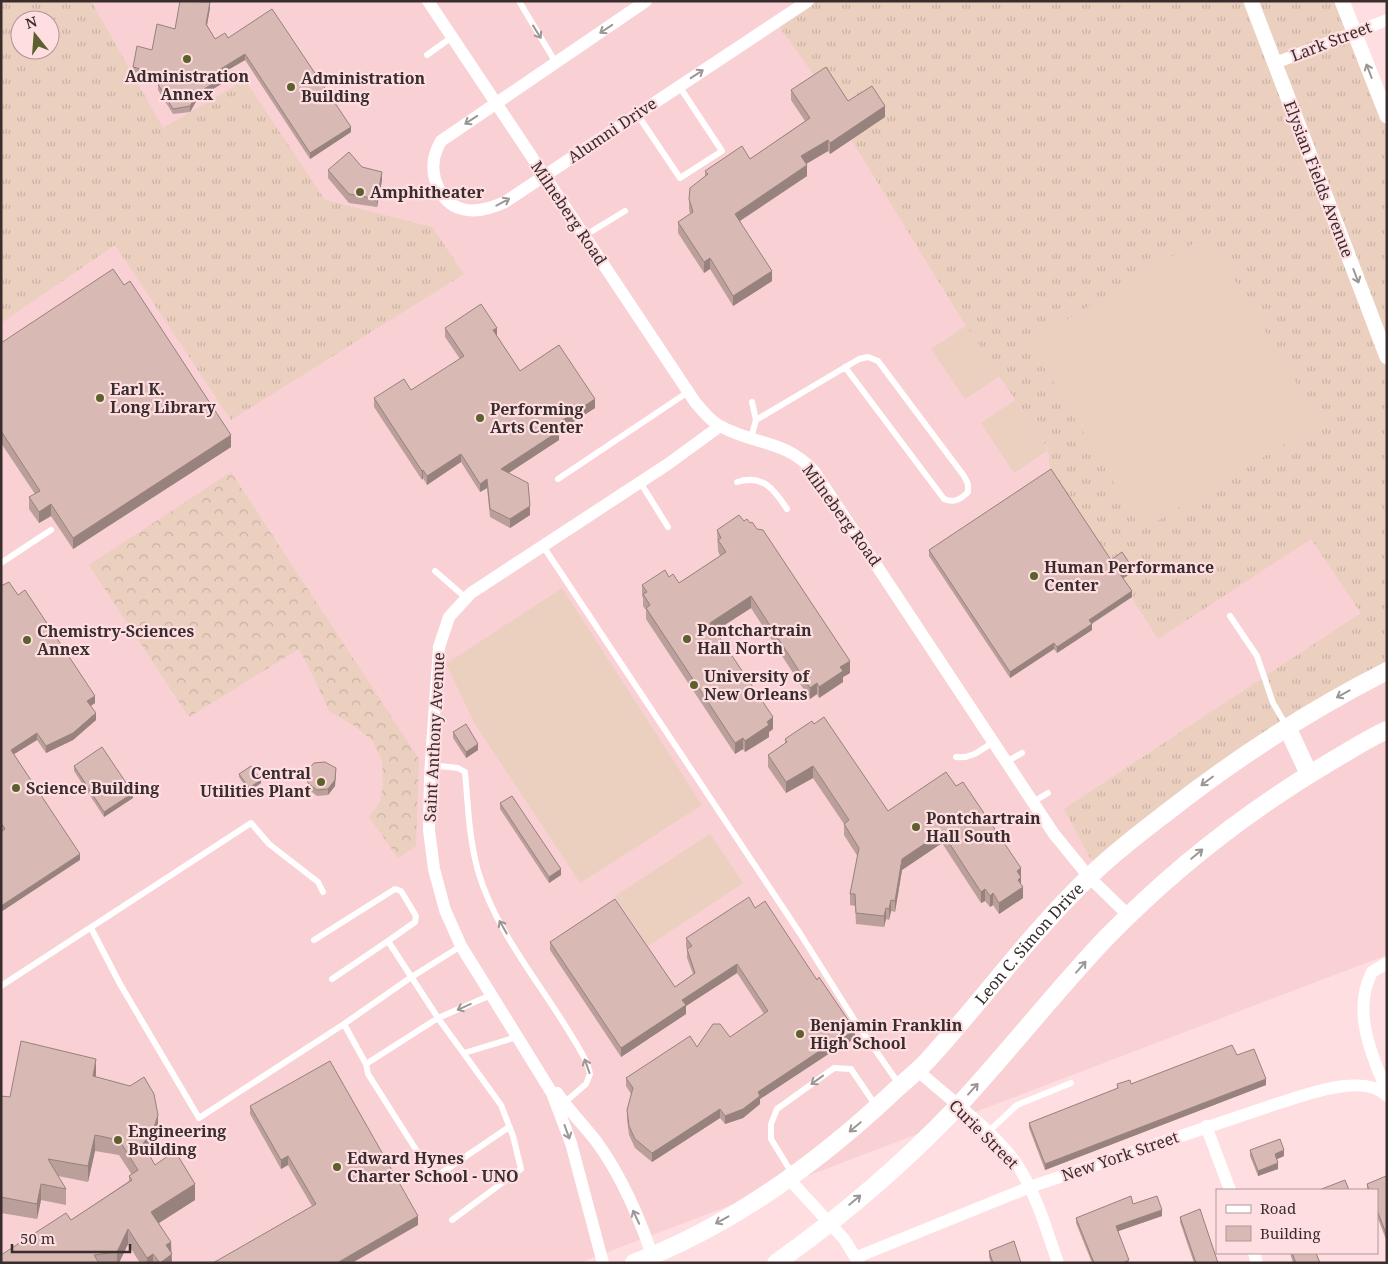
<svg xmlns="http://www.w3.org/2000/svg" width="1388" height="1264" font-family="'Noto Serif',serif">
<defs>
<pattern id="grass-tufts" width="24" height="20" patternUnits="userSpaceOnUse" patternTransform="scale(1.25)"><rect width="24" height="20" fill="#ebcfbf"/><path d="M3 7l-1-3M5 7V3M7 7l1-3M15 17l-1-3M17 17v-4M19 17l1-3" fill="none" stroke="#cab2a4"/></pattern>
<pattern id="forest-crowns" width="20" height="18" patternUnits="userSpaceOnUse" patternTransform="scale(1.25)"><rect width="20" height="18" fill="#ebcfbf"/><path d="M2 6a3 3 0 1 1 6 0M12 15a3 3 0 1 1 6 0" fill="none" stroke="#cab2a4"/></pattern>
</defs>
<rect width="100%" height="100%" fill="#ffdee1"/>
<!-- built -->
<path fill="#f9d0d4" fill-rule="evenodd" d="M1,1H1236L1387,414V955L579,1263H1ZM20,20H50V50H20Z"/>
<!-- grass -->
<path fill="url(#grass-tufts)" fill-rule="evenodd" d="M1,1H91L163,128L245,80L325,200L432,227L464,274L231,420L115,245L1,323ZM20,20H50V50H20Z
M808,1H1342L1387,116V671L1352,689L1100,867L1090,858L1064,809L1361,613L1311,539L1158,639L1120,580L1132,572L1111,566L1051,475L1048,449L966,326L851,139L848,112L819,82L776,22Z"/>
<!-- forest -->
<path fill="url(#forest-crowns)" d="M231,472L419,759L416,846L398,858L369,817L380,802L383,784L382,760L372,740L353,725L329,711L315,680L299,649L189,717L89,565Z"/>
<!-- garden -->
<path fill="#ebcfbf" d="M1208,235L1320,423L1142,530L1029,342Z
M966,326L1000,376L965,399L931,349Z
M1015,400L1048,450L1014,473L981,423Z
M562,588L702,805L580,883L475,724L446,664Z
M710,834L743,883L648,946L615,896Z"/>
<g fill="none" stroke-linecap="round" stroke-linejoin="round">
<!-- service -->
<path stroke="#fff" stroke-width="6" d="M519,1L556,63
M427,55L452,37
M637,114L680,178L722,151L679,86
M584,236L625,211
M756,420L859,359L868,357L878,361L964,476L968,484V492C960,500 954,503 944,499L845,367
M751,438L756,420L752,402
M558,479L688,392
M640,482L668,527
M737,482C763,474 774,489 787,509
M543,546L801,935L855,1021L899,1084
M1,563L51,530
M435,571L466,598
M1230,616L1257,656L1273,703L1286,725
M956,757C971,759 981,750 993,742
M1006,762L1022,753
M430,765L458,768L465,772C468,805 469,839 478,871C499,942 554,998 587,1063L590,1074L586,1084L564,1103
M1033,802L1048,793
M91,928L120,984L199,1118L344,1024
M314,940L395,889L401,891L416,916L415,922L388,941
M332,979L388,941L438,1018L501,1105L513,1136L521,1169L452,1220
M1,986L251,823L269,844L318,882L323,892
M491,995L438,1018L366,1064L368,1074L434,1178L509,1127
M464,1053L517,1037
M366,1064L344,1024L410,978L461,946
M988,1132L1017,1105L1071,1083
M793,1175L771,1139V1124L777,1109L834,1068L851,1069L876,1106"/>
<!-- minor -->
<path stroke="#fff" stroke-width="12" d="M428,1L695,402C702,410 710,421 720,426C754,445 784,439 814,471L1054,834L1089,877L1129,916
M646,1L441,141C434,153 431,165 435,179C446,215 475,216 505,202L808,1
M1275,63L1387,20
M1387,963L1372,972C1352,1010 1371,1055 1387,1091
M917,1070C948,1098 1001,1136 1021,1171C1038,1199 1047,1232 1058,1263
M557,1093C569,1110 583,1125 596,1141C620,1173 643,1224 654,1263
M1206,1126L1230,1190
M789,1179L844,1239L859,1263
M1254,1253L1257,1263
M857,1257L1030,1187L1279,1103C1306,1095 1364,1072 1387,1096
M603,1263L571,1143L552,1093L461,946L445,910L434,869L429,830L430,775L439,647L449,617L471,593L668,464L720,426"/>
<!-- tertiary -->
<path stroke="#fff" stroke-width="15" d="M1251,1L1387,357
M1342,1L1387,116"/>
<!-- secondary -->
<g stroke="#fff" stroke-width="18">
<path d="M1287,727L1309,774"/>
<path id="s1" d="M634,1263C728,1227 816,1164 889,1096C901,1084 916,1073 928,1060C982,1001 1030,934 1088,878C1112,854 1140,833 1166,813C1236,758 1308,711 1387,671"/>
<path d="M776,1263C841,1217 904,1163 959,1105C1009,1051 1054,993 1105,939C1172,870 1247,811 1330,762C1349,751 1367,739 1387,730"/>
</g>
</g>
<!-- wall -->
<path fill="#ba9f9a" d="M210,8L207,25L215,39L228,38L351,132L310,159L245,60L221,74L223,83L198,98L190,112L173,114L158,90V84L163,81L133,72V67L175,29Z
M791,90L848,101L885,117L830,154L828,151L806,164L807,176L740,221L772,281L733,306L710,269L704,273L678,233V222L690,214L689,209V199L705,176V171L750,159L805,121L791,100Z
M362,167L382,180L377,207L349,203L328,178V170Z
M445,328L497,336L520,371L595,408L559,431V440L508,473L530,515L510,528L490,517L487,488L480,492L461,462L427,485L423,478L422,480L374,407V398L411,390L460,359L445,337Z
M1,343L231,447L73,549L51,516L39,523L29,509V497L35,494L1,443Z
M717,530L850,673L843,677V682L819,698L817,694L810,699L751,608L716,631L773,729L769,732V737L745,752L743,749L735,754L646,619V610L643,606V598L642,596V585L679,583L720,556L718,551Z
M929,550L1111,560L1132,573L1123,578L1132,597L1092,624V630L1057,653L1054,649L1010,678L929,556Z
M1,586L95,703L91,706L96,720L73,740L46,753L37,740L14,754L80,860L2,831L1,830Z
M453,732L478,750L466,758L453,738Z
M785,739L888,811L956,786L1021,868V885L1023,898L999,914L993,905L990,907L985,901L981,903L942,843L902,870L895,912L891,911L889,920L886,919L884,927L856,924L855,906L850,905V894L858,857L844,835V824L813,778L786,793L768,767V755L785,744Z
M74,766L133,798L104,817L74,771Z
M307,771L336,773L335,786L328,795L317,796L308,789Z
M239,774L261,783L249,791L239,777Z
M500,803L561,875L549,883L500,809Z
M755,908L855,1038L837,1050L836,1049L760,1099V1104L743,1118L725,1124L720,1118L652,1162L635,1148L629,1135L627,1119V1110L631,1094L626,1086V1078L697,1047L730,1037L764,1014L737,973L686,1006V1014L621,1057L550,950V942L675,987L693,974L687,958V949L686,947V938Z
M1237,1055L1266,1085L1045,1170L1029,1128V1123L1117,1089V1084H1131Z
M96,1074V1077L158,1130L154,1143L148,1153L155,1165L195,1200L159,1223L171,1253L172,1263H140L128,1244L119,1263H1L71,1220L129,1181V1176L132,1175L119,1155L95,1151L88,1182L58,1176L66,1189V1205L41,1200L37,1219L1,1213V1096L10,1097Z
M250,1106L418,1225L312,1206L288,1165L281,1169L250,1114Z
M1250,1150L1284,1156L1277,1159L1278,1169L1258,1176L1250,1156Z
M1387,1178V1242L1377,1216V1190H1367V1184Z
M1133,1204L1162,1216L1118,1231L1129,1263H1092L1076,1223V1218Z
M1180,1217L1218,1263H1194L1180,1222Z
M989,1251L1021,1263H991L989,1257Z
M1290,1253H1316L1320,1263H1293Z"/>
<!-- shaded-wall -->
<path fill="#97827d" d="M210,2V8L206,30V24Z
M245,54V60L219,75V70Z
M223,77V83L198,98L190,112V106L198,93Z
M885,106V117L830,154V143Z
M351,127V132L310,159V153Z
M828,140V151L801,167V156Z
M807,165V176L735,224V214Z
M382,172V180L377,207V199Z
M710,258V269L704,273V262Z
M772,271V281L733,306V296Z
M497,328V336L493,330Z
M595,399V408L559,431V440L501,478V469L555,425Z
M231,435V447L73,549V538Z
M461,454V462L427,485V476Z
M423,470V478L422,480V471Z
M487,479V488L480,492V484Z
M51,504V516L39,523V512Z
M530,506V515L510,528V519Z
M1132,567V573L1120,580V574Z
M1132,591V597L1089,625V620Z
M751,596V608L710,634V623Z
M1092,624V630L1057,653V647Z
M1054,643V649L1010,678V672Z
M850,661V673L843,677V682L819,698V687L840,667Z
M817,683V694L810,699V688Z
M95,696V703L87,708V701Z
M96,713V720L73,740L46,753V746Z
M773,717V729L769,732V737L745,752V741L767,722Z
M37,733V740L11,756V750Z
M743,738V749L735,754V743Z
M478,744V750L466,758V752Z
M813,766V778L786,793V782Z
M336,768L335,786L328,795V789Z
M261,780V783L249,791V788Z
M133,793V798L104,817V812Z
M942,832V843L902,870L895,912V901L902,859Z
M80,854V860L1,912V906Z
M1021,868V888L1023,887V898L999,914V903L1017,871Z
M561,869V875L549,883V877Z
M985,889V901L981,903V892Z
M993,893V905L990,907V896Z
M891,900V911L889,920V909Z
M886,908V919L884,927V916Z
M737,964V973L686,1006V1014L621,1057V1048L682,1000Z
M855,1030V1038L837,1050V1042Z
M836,1040V1049L760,1099V1104L743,1118L725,1124V1116L758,1092Z
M96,1059V1074L93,1092V1076Z
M1266,1079V1085L1045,1170V1164Z
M720,1109V1118L652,1162V1153Z
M158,1115V1130L154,1143L143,1160V1144Z
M95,1135V1151L88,1182V1166Z
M1284,1150V1156L1275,1160V1154Z
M288,1156V1165L281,1169V1160Z
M1278,1163V1169L1258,1176V1171Z
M41,1184V1200L37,1219V1204Z
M195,1184V1200L151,1228V1212Z
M1162,1210V1216L1116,1232V1226Z
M418,1216V1225L352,1263H337Z
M128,1229V1244L119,1263H117V1252Z
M171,1242L172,1263H160L166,1245Z
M153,1254V1263H147V1258Z"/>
<!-- building -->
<path fill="#d8b9b3" stroke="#97827d" d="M180,1L210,2L206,24L215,39L225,33L228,38L272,9L351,127L310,153L245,54L219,70L223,77L198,93L190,106L173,109L158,84L169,77L133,67L137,46L152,50L157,24L175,29Z
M826,67L848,101L872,86L885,106L830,143L828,140L801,156L807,165L735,214L772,271L733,296L710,258L704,262L678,222L693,212L689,199L690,188L708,174L705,171L742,146L750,159L810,118L791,90Z
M349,152L362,167L382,172L377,199L349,194L328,170Z
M113,269L124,285L130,281L231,435L73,538L51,504L39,512L29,497L40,491L1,431V343Z
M481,304L497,328L493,330L520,371L559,345L595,399L555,425L559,431L501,469L528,483L530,506L510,519L490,509L487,479L480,484L461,454L427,476L423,470L422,471L374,398L404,379L411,390L464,356L445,328Z
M1051,469L1111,560L1122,552L1132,567L1120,574L1132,591L1089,620L1092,624L1057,647L1054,643L1010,672L929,550Z
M739,515L744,521L747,519L750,523L752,522L757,529L763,530L850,661L840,667L843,671L819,687L817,683L810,688L751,596L710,623L773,717L767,722L769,725L745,741L743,738L735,743L646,608L650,605L643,594L647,592L642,585L665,570L669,577L673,574L679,583L726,552L718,540L721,538L717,530Z
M9,582L18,595L25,590L95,696L87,701L96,713L73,733L46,746L37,733L11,750L80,854L1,906V832L5,829L1,823V586Z
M824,717L888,811L946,772L956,786L963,782L1021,868L1017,871L1021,877L1018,880L1023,887L999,903L993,893L990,896L985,889L981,892L942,832L902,859L895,901L891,900L889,909L886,908L884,916L856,913L855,894H850L859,848L844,824L849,820L813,766L786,782L768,755L787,742L785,739L812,721L814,724Z
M466,724L478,744L466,752L453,732Z
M102,747L133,793L104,812L74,766Z
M325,762L336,768L335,780L328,789L317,790L308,783L307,771L314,763Z
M251,766L261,780L249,788L239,774Z
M512,796L561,869L549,877L500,803Z
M749,897L755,908L765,901L817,980L819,977L855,1030L837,1042L836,1040L758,1092L760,1096L743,1109L725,1116L720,1109L652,1153L635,1139L629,1126L627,1110L633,1088L626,1078L690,1036L697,1047L713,1024H720L730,1037L768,1011L737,964L682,1000L686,1005L621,1048L550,942L615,899L675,987L695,973L687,949L692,946L686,938Z
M21,1041L96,1059L93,1076L130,1086L144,1077L154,1094L158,1115L154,1128L143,1144L155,1165L175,1151L195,1184L151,1212L171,1242L166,1245L172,1254L160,1263L153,1254L147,1258L128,1229L117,1252L94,1255L99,1263H1V1255L66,1213L71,1220L132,1180L129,1176L138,1170L119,1140L95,1135L88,1166L48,1159L66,1189L41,1184L37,1204L1,1197V1096L10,1097Z
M1232,1045L1237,1055L1254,1049L1266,1079L1045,1164L1029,1123L1118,1088L1117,1084L1130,1080L1131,1084Z
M330,1061L418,1216L337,1263H213L316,1204L288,1156L281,1160L250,1106Z
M1280,1139L1284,1150L1275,1154L1278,1163L1258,1171L1250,1150Z
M1386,1176L1387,1178V1236L1377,1210V1190H1369L1367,1184Z
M1345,1180L1349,1190H1319Z
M1131,1196L1133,1204L1157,1196L1162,1210L1116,1226L1129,1260L1123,1263H1094L1076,1218Z
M1200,1209L1218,1263H1196L1180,1217Z
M1014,1241L1021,1263H993L989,1251Z
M1292,1253H1316L1320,1263H1296Z"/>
<!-- one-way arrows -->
<defs><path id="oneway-shaft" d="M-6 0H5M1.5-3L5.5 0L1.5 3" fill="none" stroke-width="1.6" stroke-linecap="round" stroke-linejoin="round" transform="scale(1.25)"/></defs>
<g stroke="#9c9696">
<use href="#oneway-shaft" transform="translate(606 29) rotate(146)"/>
<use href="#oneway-shaft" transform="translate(537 32) rotate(58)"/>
<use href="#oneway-shaft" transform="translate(1369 71) rotate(-111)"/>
<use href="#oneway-shaft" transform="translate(697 74) rotate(-33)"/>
<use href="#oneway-shaft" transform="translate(471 120) rotate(147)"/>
<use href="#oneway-shaft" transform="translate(503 202) rotate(-28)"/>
<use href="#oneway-shaft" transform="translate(1356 276) rotate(69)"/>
<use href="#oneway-shaft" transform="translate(1343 694) rotate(151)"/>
<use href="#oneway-shaft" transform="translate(1207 781) rotate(143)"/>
<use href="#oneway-shaft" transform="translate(1197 854) rotate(-40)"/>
<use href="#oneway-shaft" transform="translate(503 927) rotate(-120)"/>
<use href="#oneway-shaft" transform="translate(1081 967) rotate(-49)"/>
<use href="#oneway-shaft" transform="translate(464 1007) rotate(156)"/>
<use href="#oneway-shaft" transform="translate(587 1066) rotate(-110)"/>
<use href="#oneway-shaft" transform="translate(817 1080) rotate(144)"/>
<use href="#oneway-shaft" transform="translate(973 1089) rotate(-48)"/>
<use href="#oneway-shaft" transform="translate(855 1127) rotate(140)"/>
<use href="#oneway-shaft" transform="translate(567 1132) rotate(70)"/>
<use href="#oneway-shaft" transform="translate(855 1200) rotate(-40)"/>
<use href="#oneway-shaft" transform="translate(636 1217) rotate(-115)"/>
<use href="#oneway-shaft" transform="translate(722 1220) rotate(151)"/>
</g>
<!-- markers -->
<g fill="#5c602d" stroke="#ffdee1" stroke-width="2">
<circle cx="187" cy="59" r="5"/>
<circle cx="291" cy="87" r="5"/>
<circle cx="360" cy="192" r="5"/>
<circle cx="100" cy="398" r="5"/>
<circle cx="480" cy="418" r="5"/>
<circle cx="1034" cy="576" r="5"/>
<circle cx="687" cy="639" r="5"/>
<circle cx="27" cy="640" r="5"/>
<circle cx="694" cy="685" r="5"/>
<circle cx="321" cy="782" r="5"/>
<circle cx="16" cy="788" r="5"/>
<circle cx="916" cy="827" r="5"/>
<circle cx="800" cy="1034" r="5"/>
<circle cx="118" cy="1140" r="5"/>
<circle cx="337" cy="1167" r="5"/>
</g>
<g text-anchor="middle" stroke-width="4.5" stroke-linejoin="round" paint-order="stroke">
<!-- street labels -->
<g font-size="16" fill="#392d2e" stroke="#ffdee1">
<text transform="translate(1331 41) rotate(-21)" y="6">Lark Street</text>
<text transform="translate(612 130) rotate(-34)" y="6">Alumni Drive</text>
<text transform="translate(1319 179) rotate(69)" y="6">Elysian Fields Avenue</text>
<text transform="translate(569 213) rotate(56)" y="6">Milneberg Road</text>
<text transform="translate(842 515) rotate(54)" y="6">Milneberg Road</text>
<text transform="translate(434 737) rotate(-87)" y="6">Saint Anthony Avenue</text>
<text dy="6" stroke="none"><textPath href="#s1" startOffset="514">Leon C. Simon Drive</textPath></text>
<text transform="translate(984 1134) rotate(45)" y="6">Curie Street</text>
<text transform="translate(1120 1156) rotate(-19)" y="6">New York Street</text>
</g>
<!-- poi labels -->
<g font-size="16" font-weight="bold" fill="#392d2e" stroke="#ffdee1" text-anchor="start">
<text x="187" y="82" text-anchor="middle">Administration<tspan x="187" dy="18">Annex</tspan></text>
<text x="301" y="84">Administration<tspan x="301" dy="18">Building</tspan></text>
<text x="370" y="198">Amphitheater</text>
<text x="110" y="395">Earl K.<tspan x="110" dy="18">Long Library</tspan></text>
<text x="490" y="415">Performing<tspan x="490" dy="18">Arts Center</tspan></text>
<text x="1044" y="573">Human Performance<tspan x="1044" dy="18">Center</tspan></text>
<text x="697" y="636">Pontchartrain<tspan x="697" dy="18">Hall North</tspan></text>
<text x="37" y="637">Chemistry-Sciences<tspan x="37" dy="18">Annex</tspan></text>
<text x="704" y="682">University of<tspan x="704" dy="18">New Orleans</tspan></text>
<text x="311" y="779" text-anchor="end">Central<tspan x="311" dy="18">Utilities Plant</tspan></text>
<text x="26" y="794">Science Building</text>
<text x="926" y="824">Pontchartrain<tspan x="926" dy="18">Hall South</tspan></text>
<text x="810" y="1031">Benjamin Franklin<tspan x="810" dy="18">High School</tspan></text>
<text x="128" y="1137">Engineering<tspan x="128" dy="18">Building</tspan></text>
<text x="347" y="1164">Edward Hynes<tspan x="347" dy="18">Charter School - UNO</tspan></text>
</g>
</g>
<!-- border -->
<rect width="1388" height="1264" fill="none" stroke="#392d2e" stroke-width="5"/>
<!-- legend -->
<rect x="1216" y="1189" width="162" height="65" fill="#ffdee1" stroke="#b09799"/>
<rect x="1226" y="1205" width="25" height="8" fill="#ffffff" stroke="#b09799"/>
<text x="1260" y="1214" font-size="15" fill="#392d2e">Road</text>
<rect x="1226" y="1226" width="25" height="15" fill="#d8b9b3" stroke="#b09799"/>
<text x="1260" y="1239" font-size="15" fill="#392d2e">Building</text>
<!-- north arrow -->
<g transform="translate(35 35) rotate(343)"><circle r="24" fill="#ffdee1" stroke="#b09799"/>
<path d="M0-4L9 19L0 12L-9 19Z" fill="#5c602d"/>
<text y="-8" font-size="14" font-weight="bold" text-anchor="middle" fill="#392d2e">N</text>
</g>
<!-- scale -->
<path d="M12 1244v8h118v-8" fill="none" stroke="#392d2e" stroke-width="2.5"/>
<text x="20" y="1244" font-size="15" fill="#392d2e" stroke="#ffdee1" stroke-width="4" paint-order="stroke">50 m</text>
</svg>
